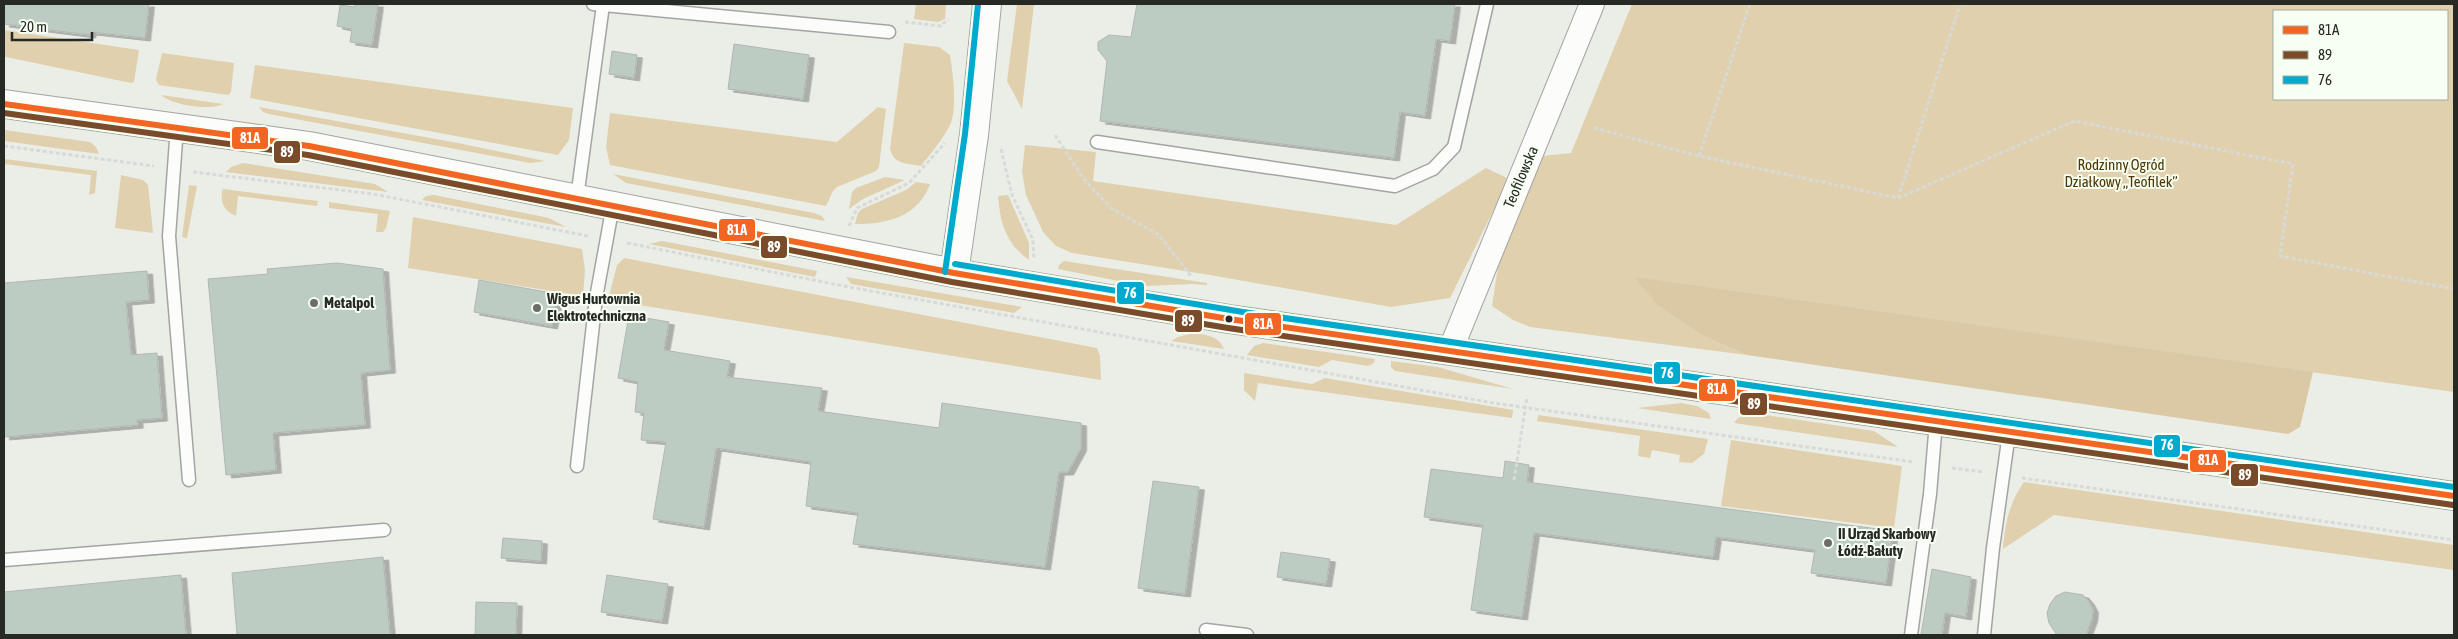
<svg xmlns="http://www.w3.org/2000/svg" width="2458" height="639" font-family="'Asap Condensed',sans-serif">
<defs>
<filter id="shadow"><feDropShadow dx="5.5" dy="3" stdDeviation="0" flood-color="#0004"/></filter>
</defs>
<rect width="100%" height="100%" fill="#eaeee7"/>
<!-- green -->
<path fill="#e0d0ad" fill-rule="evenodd" d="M916,4H946L945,19L938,22L914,19Z
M1017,4H1034L1022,109L1007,81Z
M1632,4H2454V392L1635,278L1705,337L1747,355L1530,327L1513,320L1492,306L1499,260L1542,156L1571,153ZM2274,11H2447V99H2274Z
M4,30L139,50L134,82L131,83L6,57L4,56Z
M904,43L939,47L950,55C953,74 957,106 951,123C944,138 931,153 921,166C907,163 894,165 890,149Z
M162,53L234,63L231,92L228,95L159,85L156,80Z
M255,65L573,108L569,140L558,155L250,98Z
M161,95L223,104C211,111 171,105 161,95Z
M259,107L458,143L545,161L530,163L269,114L263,112Z
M878,107L886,109L879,167L876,171L837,187L833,191L826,206L610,165L606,147L610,113L837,142Z
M4,130L90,142L96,147L99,154L4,141Z
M1025,145L1096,152L1093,181L1396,225L1486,168L1509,179L1450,298L1391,307L1210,275L1072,253L1056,246L1043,232L1026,195L1022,171Z
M4,159L97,171L95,193L89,195L91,175L4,164Z
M243,163L375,184L388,192L226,172L231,167Z
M613,174L814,213L822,216L825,221L626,183Z
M121,175L143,180L148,185L153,233L115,228Z
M885,177L905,180L863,199L849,209L852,192L856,188Z
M916,182L930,184C918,217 887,224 855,224L858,213L862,209L906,190Z
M189,185L197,186L187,238L182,237Z
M223,189L318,201L317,206L238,196L236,216C224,211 219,202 223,189Z
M434,195L549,218L566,227L422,200L426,196Z
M1008,195L1029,243V260C1006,244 1000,223 998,196Z
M329,202L390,211L386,228L383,232H376L378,214L329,208Z
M413,217L582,249L585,270L583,296L408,268Z
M661,241L673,243L817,271L815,277L649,244Z
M624,258L1097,348L1100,356L1101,380L608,300L617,265Z
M1064,261L1207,283V285L1192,284L1144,286L1058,269L1059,265Z
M846,277L1022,307L1014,313L851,284Z
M1194,333C1207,335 1219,336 1224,349L1171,341L1178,337Z
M1263,343L1375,359L1374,363L1368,366L1332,360L1319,367L1247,355L1254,346Z
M1391,361L1438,367L1513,389L1395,371L1391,367Z
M1244,373L1312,384L1325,378L1513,410L1512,418L1258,383L1255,401L1244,390Z
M1681,403L1697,406L1709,413L1711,419L1637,408Z
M1752,413L1874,431L1898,447L1734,423L1738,418Z
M1538,415L1708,439L1704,454L1692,463L1679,462L1680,455L1652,450L1650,458L1638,456L1640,436L1537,421Z
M1731,440L1902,466L1894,528L1721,506Z
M2024,482L2454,545V570L2054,515L2003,549C2005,524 2009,503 2024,482Z"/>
<!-- forest -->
<path fill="#dbc9a5" d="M1634,277L2313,372L2300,427L2288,434L1747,355L1705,337L1658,305Z"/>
<!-- building -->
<path fill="#bdccc2" stroke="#b2b6b2" filter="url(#shadow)" d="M4,4H149L145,38L91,32L90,35L4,24Z
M355,4H378L372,45L350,42L352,29L337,26L340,5L355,7Z
M1137,4H1455L1450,41L1436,39L1425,116L1400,112L1394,158L1100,121L1107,61L1098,50V42L1109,35L1131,37Z
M734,44L809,55L803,99L728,89Z
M612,51L637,55L634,78L609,74Z
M337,263L383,269L390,370L361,373L365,425L273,433L276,470L226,475L208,279L268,274L267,269Z
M147,271L149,300L126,302L131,355L157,353L162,418L137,420L138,425L4,437V283Z
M479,280L558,294L552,326L474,312Z
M629,315L669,322L664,350L730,361L727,377L822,388L818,411L939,428L942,403L1081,423V448L1068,472H1059L1045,567L853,544L858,513L806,506L811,462L716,448L704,527L653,519L666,442L641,440L644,413L635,412L638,382L618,378Z
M1505,461L1529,465L1527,482L1893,531L1886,583L1811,573L1815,550L1716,537L1713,557L1534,533L1522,617L1471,610L1483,525L1424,517L1431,469L1503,478Z
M1153,481L1199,487L1185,594L1138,588Z
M503,538L542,541L541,561L501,558Z
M1281,552L1330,559L1326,584L1277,577Z
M383,557L390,635H237L232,573Z
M1932,569L1971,577L1966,617L1945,613L1942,635H1921Z
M181,575L186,635H4V592Z
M607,575L668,584L662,621L601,612Z
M2065,592L2083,595L2089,602L2093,610L2092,619L2086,635H2057L2049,623L2047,613L2050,604L2056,596Z
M476,602L517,603L516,635H475Z"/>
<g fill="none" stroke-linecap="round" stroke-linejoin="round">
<!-- service casing -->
<g stroke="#a2a5a1" stroke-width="15">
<path id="service" d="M593,4L889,32
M177,127L169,236L189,480
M1097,142L1395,186L1433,169L1454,147L1487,4
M577,198L603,5
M577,466L596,298L613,205
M4,560L384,530
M1206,630L1247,635
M1911,635L1930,494L1936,422
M1984,635L1993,548L2009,433"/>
</g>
<!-- minor casing -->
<g stroke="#a2a5a1" stroke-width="26">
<path id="minor" d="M1450,351L1592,4"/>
</g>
<!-- tertiary casing -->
<g stroke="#a2a5a1" stroke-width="30">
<path id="tertiary" d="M4,104L309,146L954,273L1229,319L2454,496
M954,273L974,135L987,4"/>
</g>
<!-- path -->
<path stroke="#d8dad7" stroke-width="3" stroke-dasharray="4 2.5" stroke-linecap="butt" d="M905,22L941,26L948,19
M1594,128L1699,156L1898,198L2074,121L2293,164L2280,256L2454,289
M1055,135L1083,178L1111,208L1159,235L1191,276
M4,146L154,166
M1001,149L1012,195L1033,240L1034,260
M1699,156L1750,4
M193,172L373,194L588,236
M1898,198L1960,4
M849,226L857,208L909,183L945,143
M627,243L838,285L1493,403L1914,462
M1952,468L1983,472
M2022,478L2454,540
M1514,480L1527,397"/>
<!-- service -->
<use href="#service" stroke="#fcfcfb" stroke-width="12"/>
<!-- minor -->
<use href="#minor" stroke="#fcfcfb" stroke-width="24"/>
<!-- tertiary -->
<use href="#tertiary" stroke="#fcfcfb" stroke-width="28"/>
<!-- bus-1 casing -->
<g stroke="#f6fff2" stroke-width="10">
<path id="bus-1" d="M4,104L309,146L954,273L1229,319L2454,496"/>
</g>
<!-- bus-2 casing -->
<g stroke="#f6fff2" stroke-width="10">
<path id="bus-2" d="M4,113L308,155L952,282L1228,328L2453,505"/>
</g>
<!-- bus-3 casing -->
<g stroke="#f6fff2" stroke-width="10">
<path id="bus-3" d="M955,264L1243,312L2454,487
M945,272L965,134L978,4"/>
</g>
<!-- bus-1 -->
<use href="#bus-1" stroke="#f26522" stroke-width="6"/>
<!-- bus-2 -->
<use href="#bus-2" stroke="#7a4b2a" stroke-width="6"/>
<!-- bus-3 -->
<use href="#bus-3" stroke="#00a9ce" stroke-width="6"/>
</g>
<!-- markers -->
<g fill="#6b6e68" stroke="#f6fff2" stroke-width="2">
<circle cx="314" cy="303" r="5"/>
<circle cx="537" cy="308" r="5"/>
<circle cx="1828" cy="543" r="5"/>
</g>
<circle fill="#262924" stroke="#f6fff2" stroke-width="2" cx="1229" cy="319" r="4.5"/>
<g text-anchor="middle" stroke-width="4" stroke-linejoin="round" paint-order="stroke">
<!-- park labels -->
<g font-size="15" fill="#4f3704" stroke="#f6fff2">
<text x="2121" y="170">Rodzinny Ogród<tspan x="2121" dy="17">Działkowy „Teofilek”</tspan></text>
</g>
<!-- street labels -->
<g font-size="15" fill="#262924" stroke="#f6fff2">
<text transform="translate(1521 177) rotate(-67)" y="5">Teofilowska</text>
</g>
<!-- poi labels -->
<g font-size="15" font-weight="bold" fill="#262924" stroke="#f6fff2" text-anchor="start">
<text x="547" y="304">Wigus Hurtownia<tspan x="547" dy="17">Elektrotechniczna</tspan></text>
<text x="324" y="308">Metalpol</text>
<text x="1838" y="539">II Urząd Skarbowy<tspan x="1838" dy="17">Łódź-Bałuty</tspan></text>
</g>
</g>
<g stroke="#f6fff2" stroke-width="2">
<rect x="231" y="126" width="38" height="24" rx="5" fill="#f26522"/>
<rect x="273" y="140" width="28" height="24" rx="5" fill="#7a4b2a"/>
<rect x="718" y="218" width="38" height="24" rx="5" fill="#f26522"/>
<rect x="760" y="235" width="28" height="24" rx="5" fill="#7a4b2a"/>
<rect x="1116" y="281" width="29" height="24" rx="5" fill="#00a9ce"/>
<rect x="1174" y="309" width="29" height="24" rx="5" fill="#7a4b2a"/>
<rect x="1244" y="312" width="38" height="24" rx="5" fill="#f26522"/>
<rect x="1653" y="361" width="28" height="24" rx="5" fill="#00a9ce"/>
<rect x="1698" y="378" width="38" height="24" rx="5" fill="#f26522"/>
<rect x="1739" y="392" width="29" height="24" rx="5" fill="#7a4b2a"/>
<rect x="2153" y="434" width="28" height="24" rx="5" fill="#00a9ce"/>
<rect x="2189" y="449" width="38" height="24" rx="5" fill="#f26522"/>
<rect x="2230" y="463" width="29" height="24" rx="5" fill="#7a4b2a"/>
</g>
<g font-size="14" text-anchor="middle" font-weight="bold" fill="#fff">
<text x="250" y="143">81A</text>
<text x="287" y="157">89</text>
<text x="737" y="235">81A</text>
<text x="774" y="252">89</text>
<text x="1130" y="298">76</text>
<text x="1188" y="326">89</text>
<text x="1263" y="329">81A</text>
<text x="1667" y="378">76</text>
<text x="1717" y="394">81A</text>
<text x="1754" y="409">89</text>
<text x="2167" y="450">76</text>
<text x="2208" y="465">81A</text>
<text x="2245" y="480">89</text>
</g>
<!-- border -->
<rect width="2458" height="639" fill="none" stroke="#262924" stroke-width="10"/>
<!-- legend -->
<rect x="2273" y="10" width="175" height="90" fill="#f6fff2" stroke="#a3a9a0"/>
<rect x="2283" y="26" width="25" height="8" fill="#f26522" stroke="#a3a9a0"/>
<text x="2318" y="35" font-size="15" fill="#262924">81A</text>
<rect x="2283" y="51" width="25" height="8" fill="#7a4b2a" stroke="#a3a9a0"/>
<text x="2318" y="60" font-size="15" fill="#262924">89</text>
<rect x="2283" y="76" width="25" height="8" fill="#00a9ce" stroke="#a3a9a0"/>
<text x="2318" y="85" font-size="15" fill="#262924">76</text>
<!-- scale -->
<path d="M12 32v8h80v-8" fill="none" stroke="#262924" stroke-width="2.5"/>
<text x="20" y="32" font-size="15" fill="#262924" stroke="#f6fff2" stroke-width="4" paint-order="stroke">20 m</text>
</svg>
